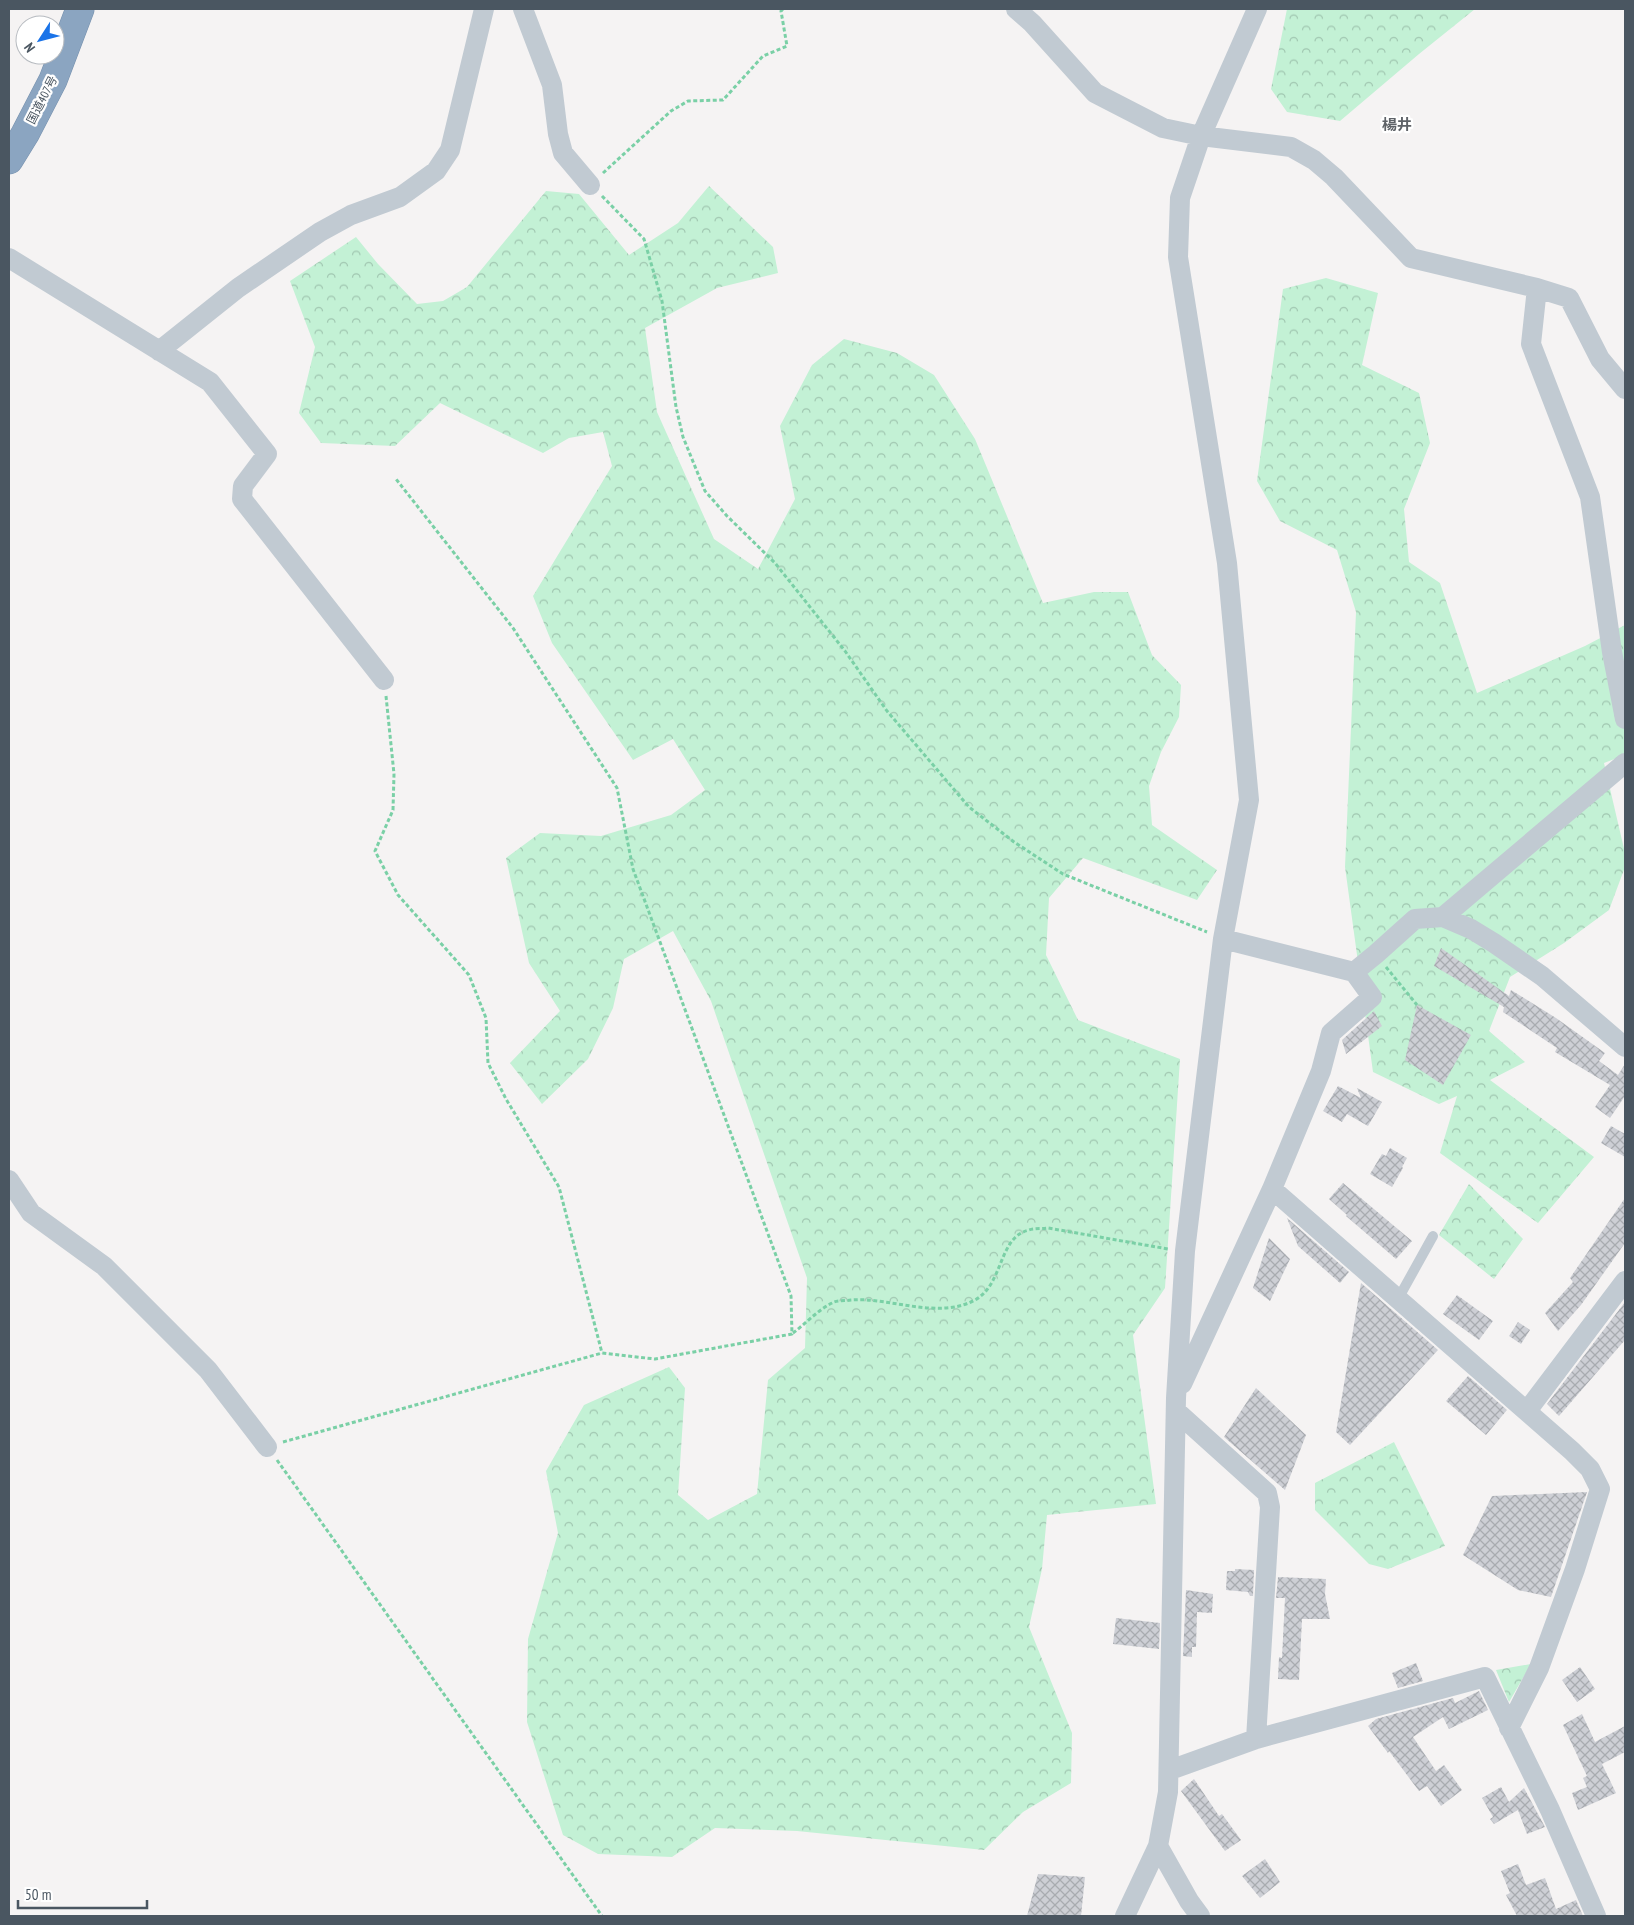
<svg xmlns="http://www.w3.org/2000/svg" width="1634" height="1925" font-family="'PT Sans Narrow','Noto Sans JP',sans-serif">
<defs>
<pattern id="forest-crowns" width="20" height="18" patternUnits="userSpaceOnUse" patternTransform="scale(1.25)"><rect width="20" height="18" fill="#c3f1d5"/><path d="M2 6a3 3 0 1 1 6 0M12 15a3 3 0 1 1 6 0" fill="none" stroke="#a0c6b0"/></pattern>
<pattern id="building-cross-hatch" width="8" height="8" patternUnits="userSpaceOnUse" patternTransform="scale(1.25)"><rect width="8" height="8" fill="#cdcfd5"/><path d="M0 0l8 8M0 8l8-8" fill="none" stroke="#a8abb0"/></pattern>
</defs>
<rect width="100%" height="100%" fill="#f5f3f3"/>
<!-- forest -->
<path fill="url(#forest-crowns)" d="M1287,9H1475L1419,54L1340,121L1287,112L1271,89Z
M709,186L773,247L778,273L717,288L645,328L657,412L714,539L758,569L795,499L780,426L812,365L844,339L897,353L934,375L975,439L1043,603L1094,592H1128L1152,655L1181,685L1179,717L1161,752L1149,786L1152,825L1217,870L1197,900L1083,858L1049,898L1046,955L1078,1020L1180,1059L1165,1288L1133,1335L1156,1504L1047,1515L1042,1569L1029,1627L1072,1733L1071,1783L1023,1812L984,1850L797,1831L715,1828L672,1857L598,1854L563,1835L527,1722L528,1639L558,1533L546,1471L584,1405L669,1367L685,1388L678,1495L708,1520L757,1494L768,1380L805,1348L807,1278L711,1001L673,931L624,959L613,1008L588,1059L542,1104L510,1063L560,1011L529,963L506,858L540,833L601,836L671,815L705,790L673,739L633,760L552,643L533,596L612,466L603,432L569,438L543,453L440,403L395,446L321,443L299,413L315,347L290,281L356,237L378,264L417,304L443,301L467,287L546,191L579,194L629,255L678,223Z
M1326,278L1378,293L1362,365L1419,393L1430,443L1404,509L1409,562L1440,583L1477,693L1585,646L1625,625V755L1604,763L1625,853V867L1609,910L1564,943L1510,977L1489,1031L1525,1062L1490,1080L1594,1157L1538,1223L1440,1153L1457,1096L1439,1104L1373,1072L1345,867L1356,612L1337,550L1280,521L1257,481L1283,289Z
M1469,1184L1523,1239L1494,1279L1439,1235Z
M1394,1442L1445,1546L1388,1569L1369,1564L1315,1510V1483Z
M1531,1664L1509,1702L1496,1670Z"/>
<!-- building -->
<path fill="url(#building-cross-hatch)" d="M1441,948L1509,996L1511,990L1556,1018L1605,1053L1599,1061L1618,1075L1625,1064V1096L1610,1118L1595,1107L1610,1085L1555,1052L1557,1048L1503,1012L1504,1007L1434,966Z
M1417,1005L1471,1035L1443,1085L1405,1060Z
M1374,1011L1382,1026L1346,1054L1342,1040Z
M1338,1086L1361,1098L1357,1088L1382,1102L1368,1126L1347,1114L1342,1122L1323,1111Z
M1611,1126L1625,1134V1157L1601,1143Z
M1390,1148L1407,1158L1402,1167L1403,1168L1392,1187L1370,1174L1382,1154L1386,1156Z
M1343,1183L1412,1241L1396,1259L1346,1216L1347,1215L1329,1199Z
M1625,1198V1243L1581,1305L1558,1331L1545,1313L1573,1282L1570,1278Z
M1287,1218L1349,1272L1340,1283L1298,1246Z
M1269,1238L1290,1259L1270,1301L1253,1288Z
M1361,1283L1438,1350L1350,1445L1336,1432Z
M1457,1295L1493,1321L1479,1340L1443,1314Z
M1625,1302V1340L1559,1416L1547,1404Z
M1518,1322L1530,1330L1521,1344L1509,1336Z
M1468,1376L1507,1410L1486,1435L1446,1401Z
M1256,1388L1306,1435L1285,1490L1224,1437Z
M1587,1492L1551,1597L1518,1590L1463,1555L1492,1496Z
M1235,1569L1254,1570L1253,1596H1250L1248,1592L1226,1590L1227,1571H1235Z
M1278,1577L1326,1579L1325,1594L1330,1619H1302L1299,1680L1278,1679L1279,1657L1282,1658L1285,1598H1276Z
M1186,1590L1213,1594L1212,1613L1197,1612L1196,1647H1192V1657L1183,1656Z
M1116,1618L1160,1623L1159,1649L1113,1644Z
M1416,1663L1423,1681L1398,1688L1392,1673Z
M1580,1667L1595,1689L1577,1702L1562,1680Z
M1479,1691L1488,1710L1449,1729L1443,1717L1413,1737L1436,1771L1444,1765L1462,1790L1441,1806L1427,1786L1419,1791L1389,1751L1388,1753L1368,1726L1376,1719L1453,1698L1455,1703Z
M1582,1714L1595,1742L1625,1726V1752L1602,1764L1616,1793L1578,1810L1572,1793L1587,1787L1583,1778L1587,1776L1563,1725Z
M1194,1779L1219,1816L1222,1814L1241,1840L1225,1851L1181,1791Z
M1501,1787L1509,1802L1524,1788L1545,1827L1527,1834L1518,1810L1494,1824L1490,1819L1493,1817L1482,1798Z
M1265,1859L1280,1882L1260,1898L1242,1876Z
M1518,1864L1526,1885L1545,1878L1556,1909L1576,1900L1583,1916H1517L1506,1895L1510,1893L1501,1871Z
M1038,1874L1085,1877L1081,1916H1027Z"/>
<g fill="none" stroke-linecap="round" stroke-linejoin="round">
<!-- highway casing -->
<g stroke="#7690ad" stroke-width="29">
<path id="highway" d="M9,160L25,134L53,80L80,9"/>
</g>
<!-- path -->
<path stroke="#7ad0a6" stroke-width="3" stroke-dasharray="4 2.5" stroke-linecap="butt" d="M603,173L671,111L688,101L723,100L763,56L787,46L781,11L783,9
M602,196L644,239L662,301L676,407L683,437L705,491L727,516L775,563L845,651L887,711L969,807L1014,842L1063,874L1207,932
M386,696L394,774L393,810L375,851L398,895L469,975L486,1018L488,1063L506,1099L559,1187L602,1353
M1386,967L1417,1005
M793,1333C805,1324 818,1310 832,1303C837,1300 845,1301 851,1300C890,1297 938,1320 975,1300C1004,1284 998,1237 1029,1230C1035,1228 1042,1229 1048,1228L1168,1249
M283,1442L602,1353L655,1359L792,1334L791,1296L633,869L617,788L513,628L396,479
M277,1460L602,1916"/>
<!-- lane -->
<path stroke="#c1cad2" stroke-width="10" d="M1398,1299L1433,1236"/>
<!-- street -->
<path stroke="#c1cad2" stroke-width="20" d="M523,9L552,85L558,134L563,153L590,185
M1016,9L1032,23L1095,93L1163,128L1201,136L1291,147L1314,160L1334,177L1411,258L1537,288L1569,298L1600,359L1625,389
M9,258L210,382L267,454L243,486L242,499L384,680
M1537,288L1531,344L1590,497L1612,652L1625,719
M159,351L238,288L320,232L351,215L400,197L436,171L450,150L484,9
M1443,917L1625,763
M1223,939L1354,972L1376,954L1415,919L1443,917L1471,929L1494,943L1542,976L1625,1047
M9,1180L31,1213L104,1266L208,1370L267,1447
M1272,1189L1321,1071L1331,1033L1372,997L1354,972
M1182,1384L1272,1189L1572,1451L1590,1469L1600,1489L1575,1569L1539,1668L1509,1728
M1176,1411L1267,1493L1270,1507L1256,1739
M1527,1411L1625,1281
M1170,1770L1256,1739L1485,1677L1550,1810L1596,1916
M1158,1846L1189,1901L1200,1916
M1125,1916L1158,1846L1168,1792L1176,1398L1185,1251L1223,939L1249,800L1227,563L1178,257L1180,198L1201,136L1257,9"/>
<!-- highway -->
<use href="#highway" stroke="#8ba5c1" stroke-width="28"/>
</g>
<g text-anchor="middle" stroke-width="4.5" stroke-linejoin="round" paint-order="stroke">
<!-- street labels -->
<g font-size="12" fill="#4a5661" stroke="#fff">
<text transform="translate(42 100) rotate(-63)" y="4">国道407号</text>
</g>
<!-- quarter labels -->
<g font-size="15" font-weight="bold" fill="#5f6368" stroke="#fff">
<text x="1397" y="130">楊井</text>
</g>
</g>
<!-- border -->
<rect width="1634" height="1925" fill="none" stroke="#4a5661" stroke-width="20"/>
<!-- north arrow -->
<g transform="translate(40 40) rotate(234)"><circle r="24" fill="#ffffff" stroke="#b7bbc0"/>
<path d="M0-4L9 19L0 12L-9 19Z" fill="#1a73e8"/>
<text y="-8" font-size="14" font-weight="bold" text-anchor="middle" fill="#4a5661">N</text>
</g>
<!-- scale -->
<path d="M18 1900v8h129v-8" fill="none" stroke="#4a5661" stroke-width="2.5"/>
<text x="25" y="1900" font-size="15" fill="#4a5661" stroke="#ffffff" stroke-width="4" paint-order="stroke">50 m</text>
</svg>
